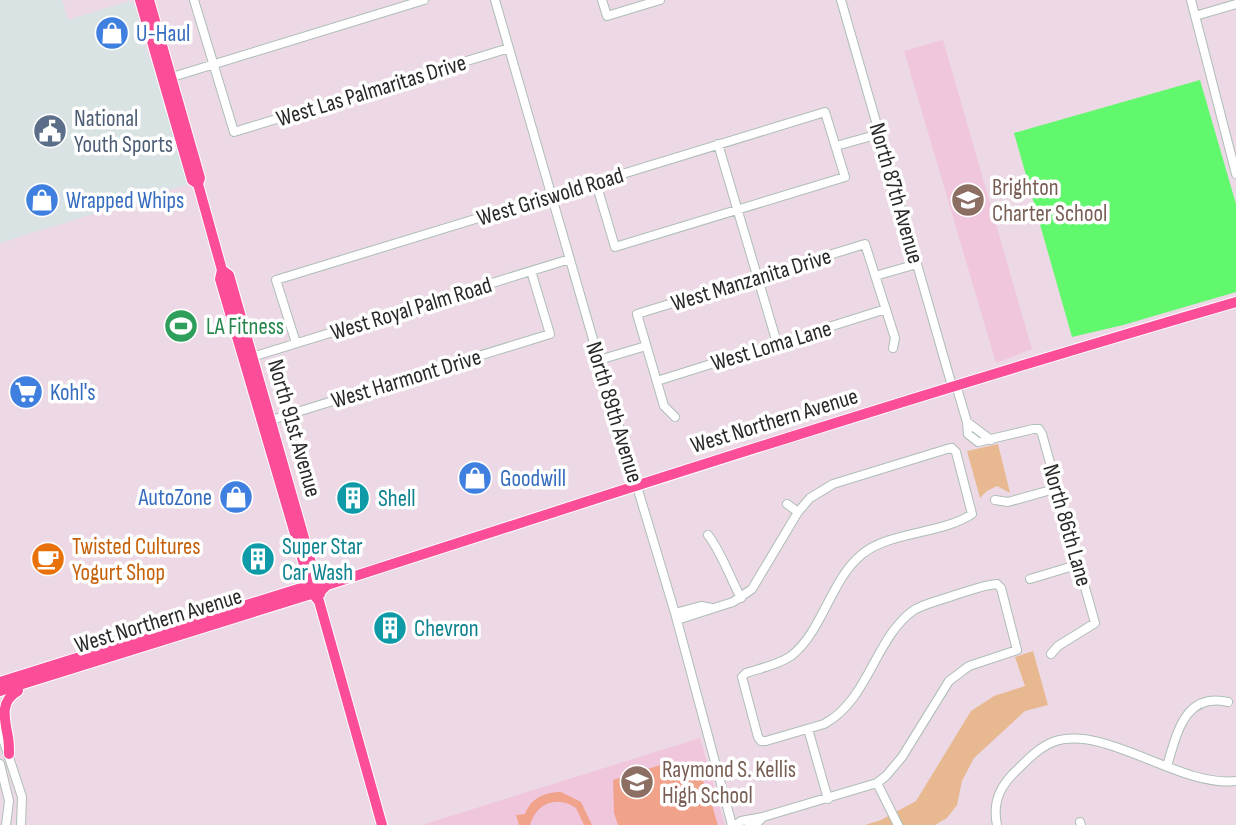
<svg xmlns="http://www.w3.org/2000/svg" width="1236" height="825" font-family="'Sofia Sans Condensed',sans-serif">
<rect width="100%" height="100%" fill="#ecd9e5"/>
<!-- industrial -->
<path fill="#dae3e4" d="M0,0H62L68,20L130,1L135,6L146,49L162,90L189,184L0,243Z"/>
<!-- education -->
<path fill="#f0c6dc" d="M943,40L1032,349L996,363L904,51Z
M700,738L725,825H422Z"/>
<!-- green -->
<path fill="#e8b990" d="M998,444L1010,493L997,486L987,491L980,498L967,451Z
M1033,651L1048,705L1025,711L974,758L962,781L957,805L947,818L935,825H865L881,820L916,801L971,711L994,696L1025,686L1015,657Z"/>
<!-- pitch -->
<path fill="#f1a28b" d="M670,762C706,762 709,797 718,825H618L614,813L613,780Z
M561,792L581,802L592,825H584L576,808C557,795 536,803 530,825H519L516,815L525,814C531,798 545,792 561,792Z"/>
<!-- water -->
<path fill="#62f86d" d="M1200,80L1236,204V292L1123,325L1072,337L1014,133Z"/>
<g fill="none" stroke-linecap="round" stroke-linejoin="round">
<!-- minor casing -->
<g stroke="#adbeb7" stroke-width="10">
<path id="minor" d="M194,0L234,132L509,48
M495,0L599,360L675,613L732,825
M602,0L607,16L660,0
M841,0L952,386
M1191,0L1236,174
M1195,16L1236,4
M169,78L424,0
M718,144L777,343
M836,146L879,134
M875,276L917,264
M296,343L276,280L825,112L845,177L615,247L596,183
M252,357L570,259
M599,360L646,346
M657,381L886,309
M956,385L967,422L968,434L978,442L1033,429H1039L1042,434L1095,623L1058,646L1051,654
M675,417L664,406L637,314L865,244L895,338L893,348
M268,421L550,334L531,271
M967,422L991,440
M995,500L1008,502L1058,488
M787,504L798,512
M708,535C722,553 730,578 741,598
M1030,579L1080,564
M675,613L701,606L712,608
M677,620L733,602L752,589L798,512L810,498L833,484L947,449L952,448L956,452L972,514C943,534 889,531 861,555C831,580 822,632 791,656C778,665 761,668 746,673L742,677L758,737L761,741H766L824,724C869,700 875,637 914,610C926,603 942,600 955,595C969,591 983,585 997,584L1001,588L1017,650L969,666L949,681L902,757L886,776L877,783L763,817L741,821L735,825
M808,729L828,799
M0,730L22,797L21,825
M0,764L9,801L6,825
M1167,766C1177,734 1184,692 1228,702
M877,783L898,825
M1080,822L1081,825
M749,825L757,823L763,817
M997,825C992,801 1001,784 1019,768C1029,758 1040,747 1053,742C1104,723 1180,788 1236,781"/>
</g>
<!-- major casing -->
<g stroke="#fff" stroke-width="12">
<path id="major" d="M140,0L192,180L198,184L222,270L220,279L308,578L312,593L319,601L382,825
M149,0L200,178L198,184
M222,270L229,275L320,594
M0,682L314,584
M0,691L321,591L327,585L349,578C644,483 939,388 1236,302
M9,754C9,749 9,743 8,737C4,717 0,701 18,691"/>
</g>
<!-- minor -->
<use href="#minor" stroke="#fff" stroke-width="8"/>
<!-- major -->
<use href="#major" stroke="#fc4e98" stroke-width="10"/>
</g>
<!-- icons -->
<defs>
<g id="shop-disc" transform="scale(1.75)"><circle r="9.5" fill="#3f7fe0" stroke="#fff"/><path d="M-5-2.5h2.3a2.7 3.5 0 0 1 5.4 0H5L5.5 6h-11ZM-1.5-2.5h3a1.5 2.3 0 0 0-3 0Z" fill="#fff"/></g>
<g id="civic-disc" transform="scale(1.75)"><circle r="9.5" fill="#5c6f8a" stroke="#fff"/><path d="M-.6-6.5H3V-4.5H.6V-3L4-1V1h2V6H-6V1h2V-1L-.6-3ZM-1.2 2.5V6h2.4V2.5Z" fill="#fff"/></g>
<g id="school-disc" transform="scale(1.75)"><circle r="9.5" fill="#8d6e63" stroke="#fff"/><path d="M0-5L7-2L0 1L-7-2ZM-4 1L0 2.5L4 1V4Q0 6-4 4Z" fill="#fff"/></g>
<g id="stadium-disc" transform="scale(1.75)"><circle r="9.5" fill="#2e9e5b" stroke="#fff"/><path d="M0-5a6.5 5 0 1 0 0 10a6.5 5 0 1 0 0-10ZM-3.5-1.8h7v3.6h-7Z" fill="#fff"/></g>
<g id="supermarket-disc" transform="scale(1.75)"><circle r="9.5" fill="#3f7fe0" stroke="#fff"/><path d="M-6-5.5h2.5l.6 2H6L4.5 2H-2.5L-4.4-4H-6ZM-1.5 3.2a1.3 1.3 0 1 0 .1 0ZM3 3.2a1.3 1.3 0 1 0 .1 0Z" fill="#fff"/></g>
<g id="building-disc" transform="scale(1.75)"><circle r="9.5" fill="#0f9aa8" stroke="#fff"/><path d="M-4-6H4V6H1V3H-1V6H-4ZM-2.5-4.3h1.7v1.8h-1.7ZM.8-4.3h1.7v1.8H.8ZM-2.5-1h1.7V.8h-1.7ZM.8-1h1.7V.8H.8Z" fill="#fff"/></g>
<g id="cafe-disc" transform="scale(1.75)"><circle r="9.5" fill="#e8710a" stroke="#fff"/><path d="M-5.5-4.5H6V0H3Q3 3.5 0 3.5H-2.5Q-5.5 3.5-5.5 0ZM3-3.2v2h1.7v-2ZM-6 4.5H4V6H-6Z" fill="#fff"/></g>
</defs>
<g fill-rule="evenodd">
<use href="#shop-disc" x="112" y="33"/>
<use href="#civic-disc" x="50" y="131"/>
<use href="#shop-disc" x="42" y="200"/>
<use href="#school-disc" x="968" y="200"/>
<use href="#stadium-disc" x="181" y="326"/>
<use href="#supermarket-disc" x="26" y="392"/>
<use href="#shop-disc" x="475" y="478"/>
<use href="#shop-disc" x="236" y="497"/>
<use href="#building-disc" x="353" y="498"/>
<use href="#cafe-disc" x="48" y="559"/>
<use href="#building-disc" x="258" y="559"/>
<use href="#building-disc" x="390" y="628"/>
<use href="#school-disc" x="637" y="782"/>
</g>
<g text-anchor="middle" stroke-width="7" stroke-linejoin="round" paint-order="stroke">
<!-- shop labels -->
<g font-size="23" fill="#366cbe" stroke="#fff" text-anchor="start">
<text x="136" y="41">U-Haul</text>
<text x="66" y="208">Wrapped Whips</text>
<text x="50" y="400">Kohl's</text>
<text x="500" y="486">Goodwill</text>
<text x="212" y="505" text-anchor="end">AutoZone</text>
</g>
<!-- street labels -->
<g font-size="23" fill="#292929" stroke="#fff">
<text transform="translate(371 90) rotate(-17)" y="8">West Las Palmaritas Drive</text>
<text transform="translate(897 193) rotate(74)" y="8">North 87th Avenue</text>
<text transform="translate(550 196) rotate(-17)" y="8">West Griswold Road</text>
<text transform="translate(751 279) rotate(-17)" y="8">West Manzanita Drive</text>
<text transform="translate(411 308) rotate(-17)" y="8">West Royal Palm Road</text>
<text transform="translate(771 345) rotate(-17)" y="8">West Loma Lane</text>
<text transform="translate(406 378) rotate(-17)" y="8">West Harmont Drive</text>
<text transform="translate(615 412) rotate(73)" y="8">North 89th Avenue</text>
<text transform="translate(774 420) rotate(-17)" y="8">West Northern Avenue</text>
<text transform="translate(295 428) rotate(74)" y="8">North 91st Avenue</text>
<text transform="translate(1068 525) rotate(74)" y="8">North 86th Lane</text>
<text transform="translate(158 620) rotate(-17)" y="8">West Northern Avenue</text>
</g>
<!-- service labels -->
<g font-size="23" fill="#4e5e75" stroke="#fff" text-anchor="start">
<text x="74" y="126">National<tspan x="74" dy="26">Youth Sports</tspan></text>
</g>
<!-- education labels -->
<g font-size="23" fill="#785e54" stroke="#fff" text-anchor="start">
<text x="992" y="195">Brighton<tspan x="992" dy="26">Charter School</tspan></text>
<text x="662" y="777">Raymond S. Kellis<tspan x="662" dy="26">High School</tspan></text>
</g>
<!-- leisure labels -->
<g font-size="23" fill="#27864d" stroke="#fff" text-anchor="start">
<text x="206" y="334">LA Fitness</text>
</g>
<!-- culture labels -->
<g font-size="23" fill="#0d838f" stroke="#fff" text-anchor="start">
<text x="378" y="506">Shell</text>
<text x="282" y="554">Super Star<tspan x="282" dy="26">Car Wash</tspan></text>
<text x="414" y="636">Chevron</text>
</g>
<!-- food labels -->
<g font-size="23" fill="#c56008" stroke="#fff" text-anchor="start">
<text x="72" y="554">Twisted Cultures<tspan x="72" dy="26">Yogurt Shop</tspan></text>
</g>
</g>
</svg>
